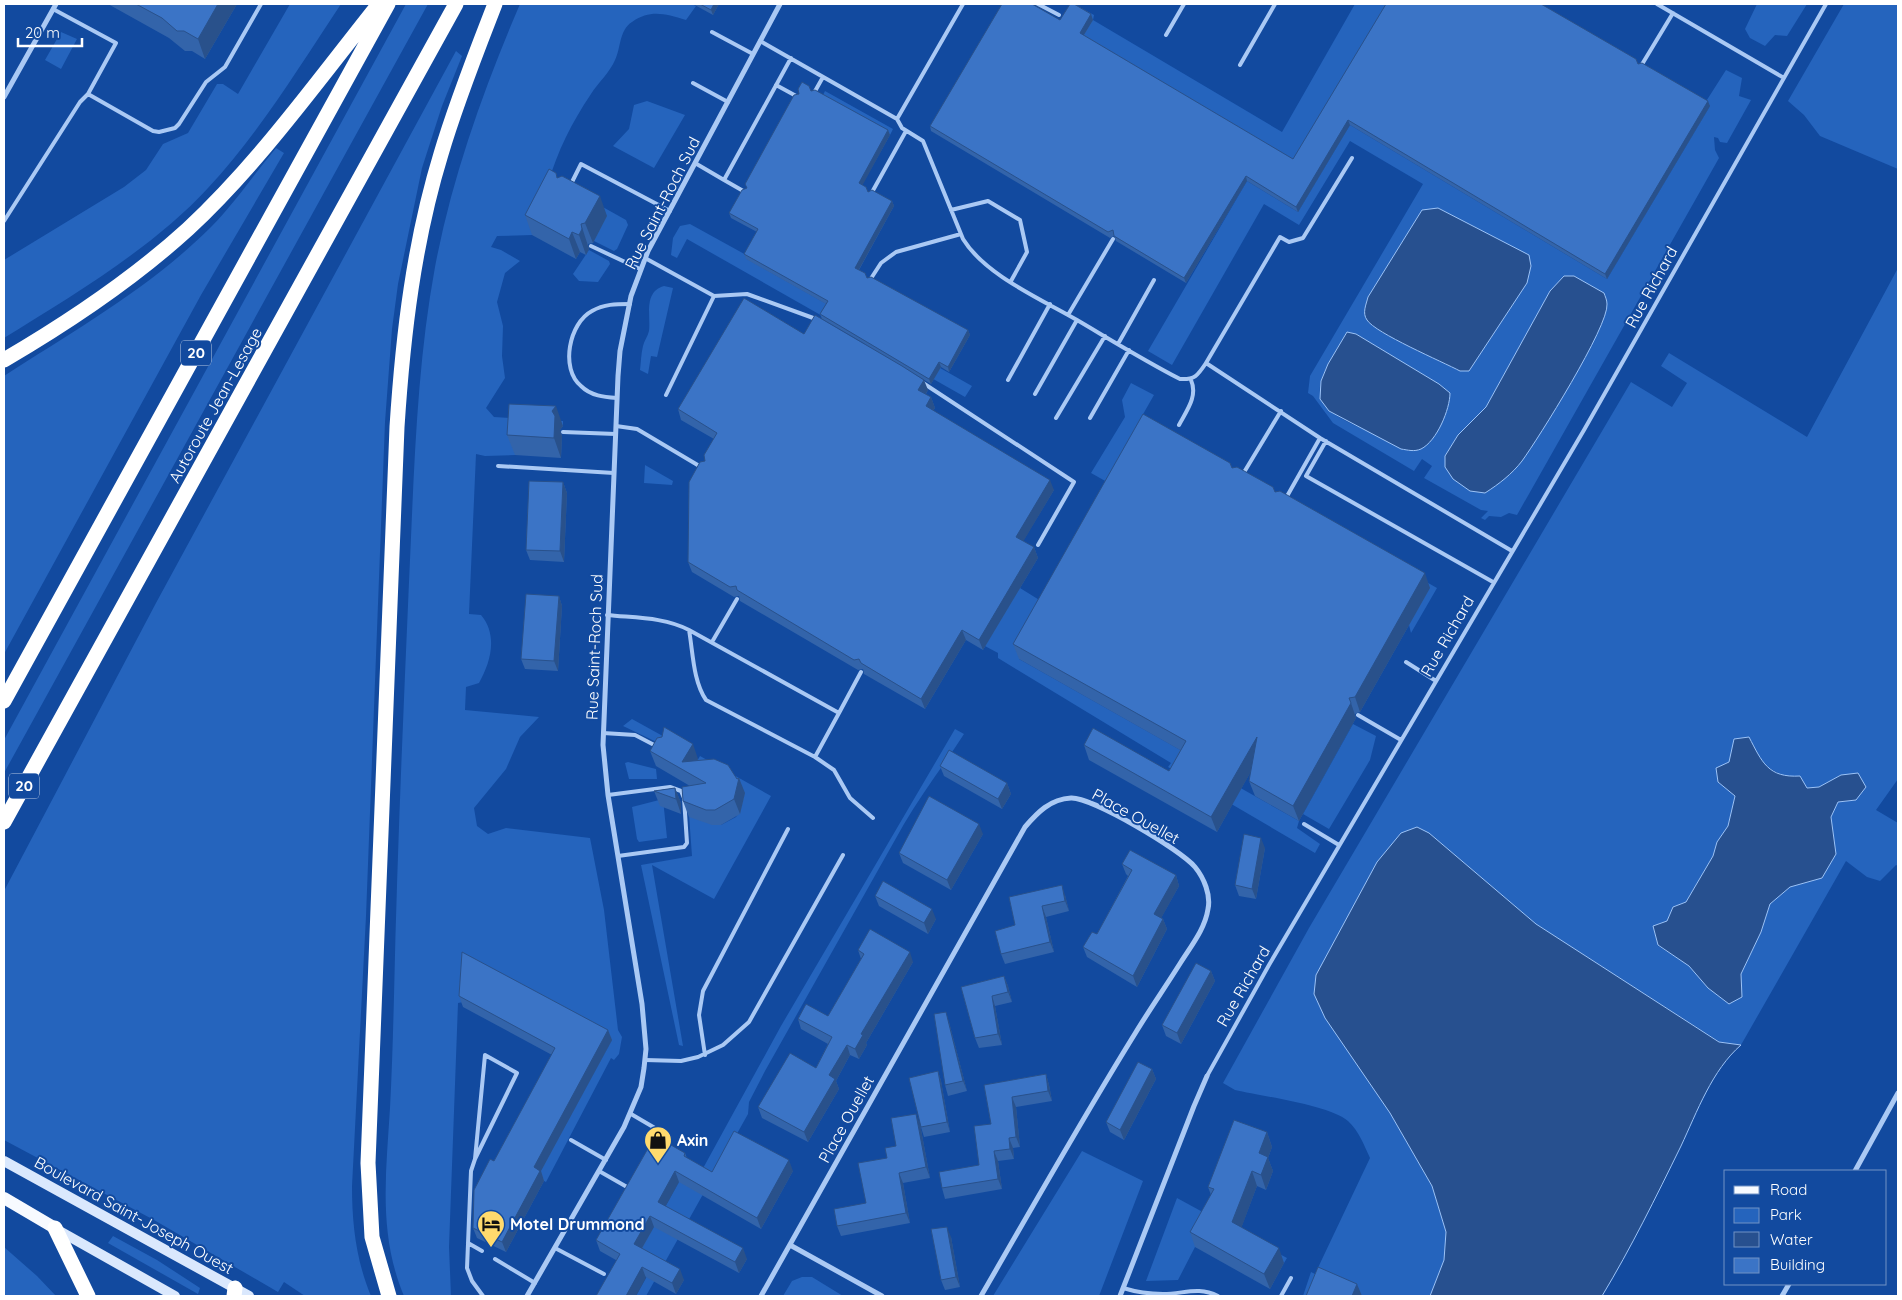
<svg xmlns="http://www.w3.org/2000/svg" width="1902" height="1300" font-family="Quicksand,sans-serif">
<rect width="100%" height="100%" fill="#124a9f"/>
<!-- green -->
<path fill="#2564bd" fill-rule="evenodd" d="M290,4H341C299,67 260,132 208,188C154,247 72,296 4,338V260L124,187L146,170L163,144L188,133L217,84H223L238,94Z
M406,4H428L4,773V740Z
M520,4H692L696,6L686,20C665,14 651,9 632,22C619,30 621,48 615,60C610,72 598,83 591,94C572,122 557,152 548,184L557,189L532,235L497,236L491,247L501,250L520,261L505,273L497,302L503,326L502,356L505,378L486,408L494,417L563,421V426L515,455L485,456L476,454L469,614L481,615C498,635 491,662 479,683L466,687L465,710L539,717L520,737L506,769L474,808L477,826L488,834L506,828L590,838L604,910L618,1030L622,1037L619,1054L614,1060L611,1058L546,1182L537,1177L612,1040L463,1002L458,1003L449,1247L451,1296H404C378,1234 386,1174 390,1108C392,1071 393,1034 394,996C397,858 403,720 409,582C414,477 416,370 435,267C452,177 484,88 520,4Z
M1066,4H1074L1094,15L1093,20L1282,132L1355,4H1391L1295,164L1082,38L1073,7Z
M1757,4H1807L1787,36L1775,35L1765,46L1750,38L1745,29Z
M1844,4H1898V169L1820,136L1804,115L1788,101Z
M61,32L77,39L61,69L45,60Z
M456,51L462,56L442,106L422,168L398,284L392,329L385,422L366,916L352,1186C352,1224 356,1260 371,1296H305L284,1282L278,1292L154,1220L4,1140V891L156,603Z
M1726,70L1742,78L1739,96L1751,100L1727,143L1720,142L1718,138L1714,137L1715,150L1719,158L1517,515L1509,513L1501,517L1489,516L1485,520L1481,518L1488,511L1481,510L1424,478L1432,466L1422,459L1414,471L1333,423L1313,396L1308,393L1310,376L1423,184L1350,141L1299,225L1264,204L1172,365L1148,351L1247,181L1298,212L1350,125L1607,279L1710,106L1705,103ZM1422,210L1527,283L1469,371H1460C1443,362 1375,333 1367,320C1362,312 1366,305 1368,297ZM1550,291L1604,293L1446,468L1445,456L1458,435L1486,407ZM1347,332L1356,334L1439,384L1371,432C1301,405 1313,388 1347,332Z
M825,91L893,129L890,135L822,97Z
M647,101L685,115L654,168L613,146L629,129L634,105Z
M276,148L284,153L201,295L4,654V376C75,330 150,288 211,227C235,203 254,174 276,148Z
M576,192L626,220L628,225L617,249L614,251L594,241Z
M690,224L748,256L747,259L972,386L965,397L687,239L677,258L671,255L673,238L680,226Z
M589,250L609,261L610,264L598,282L579,281L573,274Z
M1898,268V779L1876,810L1898,823V866L1896,865L1880,881L1867,877L1846,861L1741,1045L1720,1042L1536,924L1429,833L1390,1113L1432,1186L1446,1232L1444,1260L1430,1296H1303L1311,1272L1315,1274L1370,1158C1364,1145 1359,1131 1348,1121C1330,1105 1261,1096 1235,1090L1223,1083L1309,928L1631,382L1672,407L1687,383L1661,366L1669,353L1807,437ZM1729,762L1763,765L1786,777L1800,776L1807,788L1819,787L1841,775L1856,800L1838,802L1831,817L1836,854L1822,878L1790,887L1770,904L1761,932L1741,974L1708,988L1690,966L1658,946L1653,926L1667,921L1673,907L1686,902L1713,856L1717,842L1728,826L1735,796L1718,782Z
M664,286L673,288L657,357L651,356L648,374L640,370C641,362 641,354 643,346C644,341 648,336 649,331C651,316 643,292 664,286Z
M1131,383L1154,395L1138,423L1148,429L1116,487L1091,473L1125,417L1122,400Z
M645,465L673,481L672,485L644,483Z
M1372,551L1437,588L1411,633L1409,625Z
M1020,588L1049,606L1019,659L1191,756L1237,786L1299,821L1297,828L1320,844L1315,853L1168,767L1171,763L998,658V653L983,645Z
M632,719L670,740L667,747L623,726Z
M1353,724L1376,736L1370,760L1329,829L1303,814Z
M955,729L964,734C944,765 922,793 904,824L765,1071L749,1102L748,1114L646,1296H636L647,1276L631,1267L688,1166L701,1172L781,1026Z
M700,756L771,796L714,899L652,865L683,1046L679,1045L641,865L692,856L689,815L721,825L736,817L741,810L696,763Z
M628,762L656,769L657,779H629L625,763Z
M663,799L667,838L639,842L637,839L632,807Z
M1082,1151L1143,1181L1099,1296H993Z
M1177,1198L1287,1258L1284,1263L1195,1247L1178,1280L1146,1281Z
M113,1236L157,1260L200,1288L198,1294L108,1243Z
M4,1247L37,1276L56,1296H4Z
M802,1277H812L843,1296H783L792,1281Z"/>
<!-- water -->
<path fill="#27508f" stroke="#9cc3f7" d="M1438,208L1529,255L1531,266L1527,283L1469,371H1460C1443,362 1375,333 1367,320C1362,313 1366,305 1368,297L1422,210Z
M1564,276H1574L1604,293C1605,296 1607,300 1607,304C1609,326 1538,439 1522,461C1512,474 1499,484 1485,493L1470,491L1453,479L1445,467V456L1458,435L1486,407L1550,291Z
M1347,332L1356,334L1439,384L1450,393C1450,409 1437,441 1421,449C1414,452 1408,450 1401,449L1329,411L1320,399L1321,381L1328,364Z
M1749,737C1762,762 1768,778 1800,776L1807,788L1819,787L1841,775L1858,773L1866,787L1856,800L1838,802L1831,817L1836,854L1822,878L1790,887L1770,904L1761,932L1741,974L1742,997L1729,1004L1708,988L1689,966L1658,945L1653,926L1667,921L1673,907L1686,902L1713,856L1717,842L1728,826L1735,796L1718,782L1716,768L1729,762L1734,739Z
M1417,827L1429,833L1536,924L1719,1042L1741,1045C1712,1070 1697,1112 1681,1146C1656,1197 1631,1248 1602,1296H1430L1444,1260L1446,1232L1432,1186L1390,1113L1325,1018L1314,994L1316,975L1377,862L1401,833Z"/>
<g fill="none" stroke-linecap="round" stroke-linejoin="round">
<!-- service -->
<path stroke="#aac9f4" stroke-width="4" d="M1038,4L1059,15
M1657,4L1784,78
M53,9L116,43L88,94L153,131L159,132L175,128L179,124L206,82L225,67L261,4
M712,32L753,54
M1166,35L1184,4
M760,41L897,119L963,4
M1240,65L1275,4
M1641,66L1673,13
M693,83L728,102
M776,85L798,97
M814,93L823,77
M897,119L902,128L923,141L963,239C985,275 1041,299 1077,320C1111,340 1145,361 1180,379C1195,380 1198,375 1206,363
M1352,158L1303,238L1289,242L1280,237L1206,363L1320,438L1512,551
M695,163L724,180L791,58
M724,180L745,192
M570,186L581,164L670,211
M871,194L906,131
M951,210L988,201L1020,220L1027,252L1011,281
M4,221L80,102L88,94
M591,246L640,269
M645,258L714,296L666,395
M870,280L881,263L896,252L961,234
M714,296L747,294L816,319
M1068,315L1113,239
M1118,344L1154,280
M1008,380L1050,304
M923,383L1074,482L1038,545
M1035,394L1077,320
M617,398C604,397 591,396 581,386C560,369 569,323 592,311C604,304 616,304 630,304
M1056,418L1105,336
M1090,418L1129,350
M1179,425C1187,410 1198,396 1191,380
M616,426L637,429L701,467
M563,432L616,434
M1326,441L1306,476L1493,582
M498,466L614,473
M1243,474L1281,411
M1286,498L1320,438
M607,615C635,618 664,617 689,630L839,713L815,757L706,700C693,681 693,652 689,630
M712,642L737,599
M1406,662L1436,681
M839,713L861,672
M1358,715L1401,740
M603,733L635,735L658,747
M815,757L834,770L850,798L873,818
M608,795L670,787L681,791L684,798L687,843L684,847L618,856
M1304,824L1339,845
M705,1055L699,1015L703,991L788,829
M645,1060L681,1061L698,1057L723,1045L749,1022L843,855
M1207,1076L1269,965L1584,430L1826,4
M631,1114L660,1131
M571,1140L606,1160
M475,1159L485,1055L517,1073L475,1159L471,1171L467,1268L472,1281L483,1296
M599,1171L627,1187
M468,1243L482,1251
M555,1248L604,1274
M495,1259L535,1283
M1123,1288C1136,1292 1149,1294 1163,1294C1184,1294 1198,1286 1218,1296
M1281,1296L1291,1278"/>
<!-- minor -->
<path stroke="#aac9f4" stroke-width="5" d="M4,97L56,4
M1855,1171L1898,1093
M790,1245L882,1296
M527,1296L624,1127L641,1087L644,1068L646,1049L642,1004L608,795L603,745L618,376L620,351L631,296L648,251L780,4
M761,1296L1025,827C1037,813 1050,799 1071,798C1092,797 1181,850 1195,867C1204,878 1211,895 1208,909C1205,929 1191,946 1181,962C1166,986 1150,1009 1136,1032C1082,1119 1032,1208 981,1296
M1120,1296L1194,1106L1207,1076
M1782,1296L1789,1284"/>
<!-- secondary -->
<path stroke="#dae8fd" stroke-width="10" d="M4,1161L249,1296
M56,1229L175,1296"/>
<!-- primary -->
<path stroke="#f7faff" stroke-width="12" d="M4,1198L55,1228"/>
<!-- motorway -->
<path stroke="#fff" stroke-width="15" d="M4,360C69,322 132,280 188,229C260,162 318,80 379,4
M4,701L388,4
M4,822L456,4
M55,1228L88,1296
M234,1296L235,1288
M389,1296L372,1237L368,1163L397,427C403,334 414,242 441,154C456,103 476,53 495,4"/>
</g>
<!-- wall -->
<path fill="#3364aa" d="M108,4H237L205,59L192,51H185L169,38Z
M693,4H719L713,15Z
M1386,4L1638,64L1710,106L1607,279L1350,125L1298,212L1247,181L1186,283L1116,241L1114,236L1110,238L931,131L930,126L1060,20H1093L1084,35L1293,159Z
M811,91L888,130L890,135L862,185L868,192L892,201L894,206L859,270L867,278L968,330L970,335L949,372L941,367L931,384L911,372L928,390L926,394L931,397L935,408L933,411L1054,490L1023,541L1034,547L1038,558L983,650L966,640L925,709L864,674L863,669L858,670L740,601L739,596L734,597L692,572L688,562L705,461L714,439L681,420L678,409L804,334L865,344L822,319L820,314L826,304L746,259L744,254L757,232L731,218L729,213L747,188Z
M556,173L557,178L607,216L593,243L588,244L589,249L586,255L580,252L576,259L532,235L525,215Z
M563,426L560,430L562,436L561,458L515,455L507,435Z
M1232,468L1275,492L1430,588L1360,712L1355,714L1356,718L1299,821L1255,796L1249,781L1251,771L1217,832L1089,760L1084,745L1169,771L1180,750L1019,659L1013,644Z
M563,482L567,493L564,562L530,560L526,550Z
M559,596L562,606L558,671L525,669L521,659Z
M650,751L698,759L697,761L745,793L740,814L721,825H712L689,817L683,801L690,786L656,766Z
M940,766L1007,783L1011,794L1002,809L944,776Z
M675,788L681,803V814L660,806L654,791Z
M983,834L951,890L903,863L899,853Z
M1265,848L1256,899L1239,896L1235,885Z
M1122,864L1176,875L1179,886L1161,918L1163,919L1167,929L1137,987L1087,957L1083,947L1097,934L1128,876L1126,874Z
M1065,895L1069,911L1046,917L1054,952L1005,964L1001,954L1015,925L1009,897Z
M875,896L936,919L928,934L879,906Z
M858,950L913,962L866,1043L867,1045L859,1059L850,1055L836,1081L839,1089L808,1142L762,1118L758,1107L816,1068L828,1044L801,1029L798,1019L828,1016L861,959Z
M1211,971L1215,981L1181,1044L1166,1036L1162,1025Z
M1004,976L1008,986L1012,1002L995,1006L1002,1045L979,1048L975,1038L961,987Z
M459,996L608,1030L612,1040L541,1171L544,1181L506,1252L477,1238L473,1228L494,1161L552,1055L463,1007Z
M949,1022L967,1091L948,1096L945,1085Z
M1152,1069L1156,1079L1124,1140L1110,1132L1106,1122Z
M938,1071L941,1081L950,1132L924,1137L921,1127Z
M1046,1074L1049,1085L1052,1101L1016,1107L1020,1147L1013,1148L1014,1159L998,1161L1002,1189L945,1199L942,1188L979,1165L991,1124L984,1085Z
M920,1124L930,1178L903,1183L910,1223L841,1236L837,1226L866,1203L887,1158L896,1146Z
M1267,1132L1272,1147L1268,1158L1273,1171L1266,1190L1257,1186L1241,1228L1284,1263L1270,1289L1195,1247L1190,1232L1211,1195L1208,1187Z
M685,1153L687,1158L712,1172L793,1171L761,1229L679,1182L665,1206L747,1259L739,1273L654,1227L642,1249L684,1280L676,1294L600,1251L596,1240Z
M951,1237L960,1287L945,1290L941,1280Z"/>
<!-- shaded-wall -->
<path fill="#29518b" d="M218,4H237L205,59L198,39Z
M714,4H719L713,15L711,10Z
M1091,14L1093,20L1082,38L1080,33Z
M1708,101L1710,106L1607,279L1605,274Z
M1348,120L1350,125L1298,212L1296,207Z
M888,130L890,135L861,188L859,183Z
M1246,176L1247,181L1186,283L1184,278Z
M600,196L607,216L593,243L585,223Z
M892,201L894,206L857,273L855,268Z
M581,224L589,249L586,255L579,235Z
M572,232L580,252L576,259L569,239Z
M968,330L970,335L949,372L948,367Z
M939,362L941,367L931,384L929,379Z
M924,380L928,390L922,400L918,390Z
M931,397L935,408L929,416L926,406Z
M556,406L563,426L560,430L562,436L561,458L554,438L552,411Z
M1050,480L1054,490L1020,547L1016,537Z
M563,482L567,493L564,562L560,551Z
M1034,547L1038,558L983,650L979,640Z
M1425,573L1430,588L1360,712L1355,697Z
M559,596L562,606L558,671L554,661Z
M962,630L966,640L925,709L921,699Z
M1351,703L1356,718L1299,821L1293,806Z
M1257,737L1262,752L1217,832L1211,817Z
M693,744L698,759L689,773L682,762Z
M739,778L745,793L740,814L734,799Z
M1007,783L1011,794L1002,809L998,799Z
M675,788L681,803V814L676,799Z
M979,824L983,834L951,890L947,880Z
M1261,838L1265,848L1256,899L1252,889Z
M1176,875L1179,886L1158,924L1154,914Z
M1062,885L1065,895L1069,911L1065,901Z
M1042,906L1046,917L1054,952L1050,942Z
M932,909L936,919L928,934L924,923Z
M1163,919L1167,929L1137,987L1133,976Z
M910,952L913,962L866,1043L867,1045L859,1059L855,1049L861,1034Z
M1211,971L1215,981L1181,1044L1177,1033Z
M1004,976L1008,986L1012,1002L1008,992Z
M992,996L995,1006L1002,1045L998,1034Z
M946,1012L949,1022L967,1091L963,1081Z
M608,1030L612,1040L541,1171L544,1181L506,1252L502,1242L534,1167Z
M847,1045L850,1055L836,1081L839,1089L808,1142L804,1132L829,1075Z
M1152,1069L1156,1079L1124,1140L1120,1130Z
M938,1071L941,1081L950,1132L947,1122Z
M1046,1074L1049,1085L1052,1101L1048,1091Z
M1012,1097L1016,1107L1020,1147L1016,1137Z
M916,1114L920,1124L930,1178L926,1167Z
M1267,1132L1272,1147L1268,1158L1273,1171L1266,1190L1261,1175L1259,1153Z
M1009,1138L1013,1148L1014,1159L1010,1149Z
M994,1151L998,1161L1002,1189L998,1179Z
M789,1160L793,1171L761,1229L757,1218Z
M675,1171L679,1182L662,1213L658,1202Z
M1252,1171L1257,1186L1238,1237L1232,1222Z
M899,1173L903,1183L910,1223L906,1213Z
M650,1216L654,1227L638,1255L634,1244Z
M947,1227L951,1237L960,1287L956,1277Z
M743,1248L747,1259L739,1273L735,1262Z
M1279,1248L1284,1263L1270,1289L1264,1274Z
M642,1267L646,1278L636,1296H626Z
M680,1269L684,1280L676,1294L672,1283Z
M1357,1284L1362,1296H1352Z"/>
<!-- building -->
<path fill="#3b74c6" stroke="#29518b" d="M136,4H218L198,39L184,31H177L162,18Z
M700,4H714L711,10Z
M1002,4H1032L1060,20L1070,4H1074L1091,14L1080,33L1293,159L1386,4H1541L1636,59L1638,64L1642,63L1708,101L1605,274L1348,120L1296,207L1246,176L1184,278L1114,236L1113,230L1108,232L930,126Z
M802,82L809,86L811,91L815,90L888,130L859,183L866,187L868,192L872,190L892,201L855,268L865,273L867,278L871,277L968,330L948,367L939,362L929,379L820,314L828,301L744,254L758,229L729,213L742,190L747,188L745,184L794,95L799,94L798,89Z
M549,169L556,173L557,178L562,176L600,196L585,223L581,224L582,229L579,235L572,232L569,239L525,215Z
M744,298L804,334L815,315L902,366L924,380L918,390L931,397L926,406L1050,480L1016,537L1034,547L979,640L962,630L921,699L861,663L859,659L854,660L737,590L736,586L730,587L688,562L689,482L700,462L705,461L704,455L717,433L678,409Z
M509,404L556,406L552,411L555,416L554,438L507,435Z
M1143,414L1230,463L1232,468L1237,467L1273,487L1275,492L1280,491L1425,573L1355,697L1349,698L1351,703L1293,806L1249,781L1257,737L1211,817L1084,745L1093,728L1169,771L1186,741L1013,644Z
M529,481L563,482L560,551L526,550Z
M526,594L559,596L554,661L521,659Z
M664,727L693,744L682,762L714,759L728,765L737,779L739,778L734,799L715,810H706L683,801L682,787L706,783L650,751L657,738L662,737Z
M949,750L1007,783L998,799L940,766Z
M675,788L676,799L654,791Z
M929,796L979,824L947,880L899,853Z
M1244,834L1261,838L1252,889L1235,885Z
M1130,850L1176,875L1154,914L1163,919L1133,976L1083,947L1092,932L1097,934L1132,870L1122,864Z
M883,881L932,909L924,923L875,896Z
M1062,885L1065,901L1042,906L1050,942L1001,954L995,931L1015,925L1009,897Z
M870,929L910,952L861,1034L863,1035L855,1049L847,1045L829,1075L835,1079L804,1132L758,1107L790,1053L816,1068L832,1037L798,1019L806,1004L828,1016L864,954L858,950Z
M462,952L608,1030L534,1167L540,1171L502,1242L473,1228L474,1190L490,1159L494,1161L555,1048L459,996Z
M1196,963L1211,971L1177,1033L1162,1025Z
M1004,976L1008,992L992,996L998,1034L975,1038L961,987Z
M946,1012L963,1081L945,1085L934,1014Z
M1138,1062L1152,1069L1120,1130L1106,1122Z
M938,1071L947,1122L921,1127L909,1078Z
M1046,1074L1048,1091L1012,1097L1016,1137L1009,1138L1010,1149L994,1151L998,1179L942,1188L939,1172L979,1165L974,1126L991,1124L984,1085Z
M916,1114L926,1167L899,1173L906,1213L837,1226L834,1209L866,1203L858,1163L887,1158L885,1148L896,1146L891,1118Z
M1234,1120L1267,1132L1259,1153L1268,1157L1261,1175L1252,1171L1232,1222L1279,1248L1264,1274L1190,1232L1214,1189L1208,1187Z
M734,1131L789,1160L757,1218L675,1171L658,1202L743,1248L735,1262L650,1216L634,1244L680,1269L672,1283L642,1267L626,1296H596L620,1254L596,1240L655,1136L685,1153L684,1156L712,1172Z
M947,1227L956,1277L941,1280L931,1229Z
M1318,1267L1357,1284L1352,1296H1306Z"/>
<!-- icons -->
<defs>
<g id="shop-pin" transform="scale(1.4375)"><path d="M0 17L-7.5 6A9.5 9.5 0 1 1 7.5 6Z" fill="#ffda6d" stroke="#124a9f"/><path d="M-5-2.5h2.3a2.7 3.5 0 0 1 5.4 0H5L5.5 6h-11ZM-1.5-2.5h3a1.5 2.3 0 0 0-3 0Z" fill="#111"/></g>
<g id="hotel-pin" transform="scale(1.4375)"><path d="M0 17L-7.5 6A9.5 9.5 0 1 1 7.5 6Z" fill="#ffda6d" stroke="#124a9f"/><path d="M-6-4.5h1.5V1H6V5H4.5V3h-9V5H-6ZM-4 0a1.8 1.8 0 1 1 3.6 0ZM.5 0V-2.5h3Q6-2.5 6 0Z" fill="#111"/></g>
</defs>
<g fill-rule="evenodd">
<use href="#shop-pin" x="658" y="1140"/>
<use href="#hotel-pin" x="491" y="1224"/>
</g>
<g text-anchor="middle" stroke-width="4" stroke-linejoin="round" paint-order="stroke">
<!-- shield labels -->
<g fill="#124a9f" stroke="#b8c9e2" stroke-width="1">
<rect x="181" y="340.5" width="30" height="25" rx="4"/>
<rect x="9" y="773.5" width="30" height="25" rx="4"/>
</g>
<g font-size="15" font-weight="bold" fill="#fff">
<text x="196" y="358">20</text>
<text x="24" y="791">20</text>
</g>
<!-- street labels -->
<g font-size="16" fill="#fff" stroke="#124a9f">
<text transform="translate(662 203) rotate(-63)" y="6">Rue Saint-Roch Sud</text>
<text transform="translate(1651 287) rotate(-61)" y="6">Rue Richard</text>
<text transform="translate(215 405) rotate(-61)" y="6">Autoroute Jean-Lesage</text>
<text transform="translate(1447 636) rotate(-60)" y="6">Rue Richard</text>
<text transform="translate(594 647) rotate(-88)" y="6">Rue Saint-Roch Sud</text>
<text transform="translate(1136 816) rotate(29)" y="6">Place Ouellet</text>
<text transform="translate(1243 986) rotate(-60)" y="6">Rue Richard</text>
<text transform="translate(846 1119) rotate(-61)" y="6">Place Ouellet</text>
<text transform="translate(134 1215) rotate(29)" y="6">Boulevard Saint-Joseph Ouest</text>
</g>
<!-- poi labels -->
<g font-size="16" font-weight="bold" fill="#fff" stroke="#124a9f" text-anchor="start">
<text x="677" y="1146">Axin</text>
<text x="510" y="1230">Motel Drummond</text>
</g>
</g>
<!-- border -->
<rect width="1902" height="1300" fill="none" stroke="#ffffff" stroke-width="10"/>
<!-- legend -->
<rect x="1724" y="1170" width="162" height="115" fill="#124a9f" stroke="#7192c5"/>
<rect x="1734" y="1186" width="25" height="8" fill="#f7faff" stroke="#7192c5"/>
<text x="1770" y="1195" font-size="15" fill="#ffffff">Road</text>
<rect x="1734" y="1208" width="25" height="15" fill="#2564bd" stroke="#7192c5"/>
<text x="1770" y="1220" font-size="15" fill="#ffffff">Park</text>
<rect x="1734" y="1232" width="25" height="15" fill="#27508f" stroke="#7192c5"/>
<text x="1770" y="1245" font-size="15" fill="#ffffff">Water</text>
<rect x="1734" y="1258" width="25" height="15" fill="#3b74c6" stroke="#7192c5"/>
<text x="1770" y="1270" font-size="15" fill="#ffffff">Building</text>
<!-- scale -->
<path d="M18 38v8h64v-8" fill="none" stroke="#ffffff" stroke-width="2.5"/>
<text x="25" y="38" font-size="15" fill="#ffffff" stroke="#124a9f" stroke-width="4" paint-order="stroke">20 m</text>
</svg>
